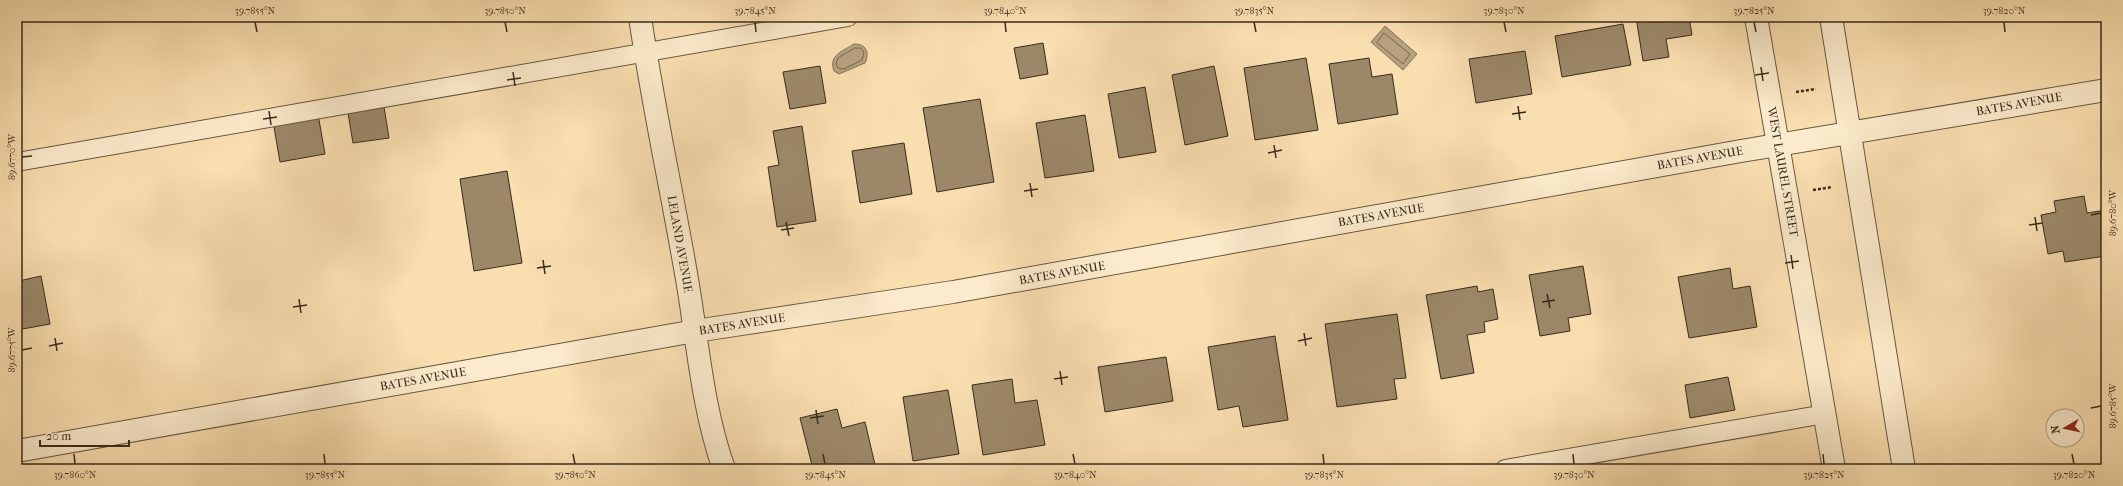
<svg xmlns="http://www.w3.org/2000/svg" width="2123" height="486" font-family="'IM FELL French Canon',serif">
<rect width="100%" height="100%" fill="#f9deaf"/>
<filter id="stains"><feTurbulence type="fractalNoise" baseFrequency=".005" numOctaves="4"/><feColorMatrix values="0 0 0 0 .2 0 0 0 0 .09 0 0 0 0 .02 0 0 0 .5 -.17"/></filter>
<radialGradient id="worn" r=".72"><stop offset=".6" stop-color="#630" stop-opacity="0"/><stop offset="1" stop-color="#630" stop-opacity=".3"/></radialGradient>
<!-- water -->
<path fill="#b7a17e" stroke="#847258" d="M1385,26L1417,54L1403,70L1371,42Z
M854,44C866,44 870,52 865,63L839,74L834,71C828,55 843,51 854,44Z"/>
<g fill="none" stroke-linecap="round" stroke-linejoin="round">
<!-- shore -->
<path stroke="#78664e" stroke-width="1" d="M1384,33L1410,54L1403,64L1377,43Z
M855,48H860L864,52L862,60L844,69L838,68L836,64L838,58Z"/>
</g>
<!-- building -->
<path fill="#9c8869" stroke="#382b1e" d="M1106,17H1136L1106,22Z
M1148,17H1175L1149,21Z
M1636,17H1689L1692,35L1666,39L1669,57L1643,61Z
M1623,24L1631,65L1562,77L1555,36Z
M1043,43L1048,74L1020,79L1014,48Z
M1525,51L1532,94L1476,103L1469,59Z
M1306,58L1318,130L1255,140L1244,68Z
M1369,58L1372,77L1392,74L1398,114L1338,124L1329,64Z
M820,66L826,103L790,109L783,72Z
M1214,66L1228,136L1185,145L1172,75Z
M1145,87L1156,152L1119,158L1108,94Z
M980,99L994,182L937,192L923,108Z
M384,107L389,138L353,143L348,113Z
M318,114L325,154L280,162L273,121Z
M1085,115L1094,171L1045,178L1036,123Z
M802,126L816,221L777,227L768,167L779,165L773,131Z
M904,143L912,194L860,203L852,151Z
M507,171L522,263L474,271L460,179Z
M2084,196L2087,213L2106,210V256L2065,262L2063,251L2048,254L2041,215L2056,212L2054,201Z
M1583,266L1591,314L1568,318L1570,331L1540,336L1529,275Z
M17,268L19,281L41,276L50,324L17,330Z
M1730,268L1733,289L1750,286L1757,327L1689,338L1678,277Z
M1477,286L1478,292L1493,289L1498,319L1484,322L1485,332L1467,335L1474,373L1441,379L1426,295Z
M1397,314L1406,378L1394,379L1397,399L1337,407L1325,324Z
M1275,336L1288,420L1243,427L1239,406L1218,410L1208,347Z
M1166,357L1173,401L1105,412L1098,367Z
M1728,377L1735,410L1690,418L1685,385Z
M1012,379L1015,403L1037,400L1045,445L983,455L972,385Z
M948,390L959,454L913,461L903,397Z
M837,409L842,428L865,422L876,469H813L800,418Z"/>
<g fill="none" stroke-linecap="round" stroke-linejoin="round">
<!-- service casing -->
<g stroke="#685842" stroke-width="20">
<path id="service" d="M17,162L848,17
M1505,469L1825,414"/>
</g>
<!-- minor casing -->
<g stroke="#685842" stroke-width="24">
<path id="minor" d="M640,17C653,107 673,196 688,285C698,346 703,410 724,469
M17,451L695,331L953,292L1741,151L2106,90"/>
</g>
<!-- tertiary casing -->
<g stroke="#685842" stroke-width="24">
<path id="tertiary" d="M1756,17L1834,469
M1831,17L1904,469"/>
</g>
<!-- path -->
<path stroke="#382b1e" stroke-width="2.5" stroke-dasharray="3 2" stroke-linecap="butt" d="M1796,92L1816,89
M1813,190L1832,187"/>
<!-- service -->
<use href="#service" stroke="#fbeacb" stroke-width="18"/>
<!-- minor -->
<use href="#minor" stroke="#fbeacb" stroke-width="22"/>
<!-- tertiary -->
<use href="#tertiary" stroke="#fbeacb" stroke-width="22"/>
</g>
<!-- ticks -->
<path fill="none" stroke="#382b1e" stroke-width="1.5" d="M255,22L257,32M505,22L507,32M755,22L756,32M1005,22L1006,32M1254,22L1256,32M1504,22L1506,32M1754,22L1756,32M2004,22L2005,32M1761,67L1763,81M513,72L515,86M1755,75L1769,73M507,80L521,78M1518,106L1520,120M269,111L271,125M1512,114L1526,112M263,119L277,117M1274,145L1276,158M1268,153L1282,150M22,157L32,156M1030,183L1032,197M1024,191L1038,189M2091,215L2101,213M2035,217L2037,231M786,222L789,236M2029,225L2043,223M781,230L794,228M1791,255L1793,269M543,260L545,274M1785,263L1799,261M537,268L551,266M1547,294L1550,308M299,299L301,313M1542,302L1555,300M293,307L307,305M1304,333L1306,346M55,338L57,351M1298,341L1312,338M49,346L63,343M22,350L32,348M1060,371L1062,385M1054,379L1068,377M2091,408L2101,406M816,410L818,424M810,418L824,416M74,454L75,464M324,454L325,464M573,454L575,464M823,454L825,464M1073,454L1075,464M1323,454L1324,464M1573,454L1574,464M1823,454L1824,464M2072,454L2074,464"/>
<g text-anchor="middle" stroke-width="3" stroke-linejoin="round" paint-order="stroke">
<!-- street labels -->
<g font-size="12" fill="#382b1e" stroke="#fbeacb">
<text transform="translate(2019 104) rotate(-10)" y="4">BATES AVENUE</text>
<text transform="translate(1700 158) rotate(-10)" y="4">BATES AVENUE</text>
<text transform="translate(1783 172) rotate(80)" y="4">WEST LAUREL STREET</text>
<text transform="translate(1381 215) rotate(-10)" y="4">BATES AVENUE</text>
<text transform="translate(680 244) rotate(80)" y="4">LELAND AVENUE</text>
<text transform="translate(1062 273) rotate(-10)" y="4">BATES AVENUE</text>
<text transform="translate(742 324) rotate(-9)" y="4">BATES AVENUE</text>
<text transform="translate(423 379) rotate(-10)" y="4">BATES AVENUE</text>
</g>
</g>
<!-- margin -->
<rect width="2123" height="486" fill="none" stroke="#f9deaf" stroke-width="44"/>
<!-- north arrow -->
<g transform="translate(2065 428) rotate(261)"><circle r="19" fill="#fbeacb" stroke="#ad9e86"/>
<path d="M0-3L7 15L0 10L-7 15Z" fill="#8f2418"/>
<text y="-6" font-size="11" font-weight="bold" text-anchor="middle" fill="#382b1e">N</text>
</g>
<!-- scale -->
<path d="M40 440v6h89v-6" fill="none" stroke="#382b1e" stroke-width="2"/>
<text x="46" y="440" font-size="12" fill="#382b1e" stroke="#fbeacb" stroke-width="3" paint-order="stroke">20 m</text>
<rect x="22" y="22" width="2079" height="442" fill="none" stroke="#382b1e" stroke-width="1.5"/>
<g font-size="10" text-anchor="middle" fill="#382b1e">
<text x="255" y="14">39.7855°N</text>
<text x="505" y="14">39.7850°N</text>
<text x="755" y="14">39.7845°N</text>
<text x="1005" y="14">39.7840°N</text>
<text x="1254" y="14">39.7835°N</text>
<text x="1504" y="14">39.7830°N</text>
<text x="1754" y="14">39.7825°N</text>
<text x="2004" y="14">39.7820°N</text>
<text transform="translate(11 157) rotate(-90)" y="4">89.6770°W</text>
<text transform="translate(2112 213) rotate(-90)" y="4">89.6780°W</text>
<text transform="translate(11 350) rotate(-90)" y="4">89.6775°W</text>
<text transform="translate(2112 406) rotate(-90)" y="4">89.6785°W</text>
<text x="75" y="478">39.7860°N</text>
<text x="325" y="478">39.7855°N</text>
<text x="575" y="478">39.7850°N</text>
<text x="825" y="478">39.7845°N</text>
<text x="1075" y="478">39.7840°N</text>
<text x="1324" y="478">39.7835°N</text>
<text x="1574" y="478">39.7830°N</text>
<text x="1824" y="478">39.7825°N</text>
<text x="2074" y="478">39.7820°N</text>
</g>
<rect width="100%" height="100%" filter="url(#stains)"/>
<rect width="100%" height="100%" fill="url(#worn)"/>
</svg>
